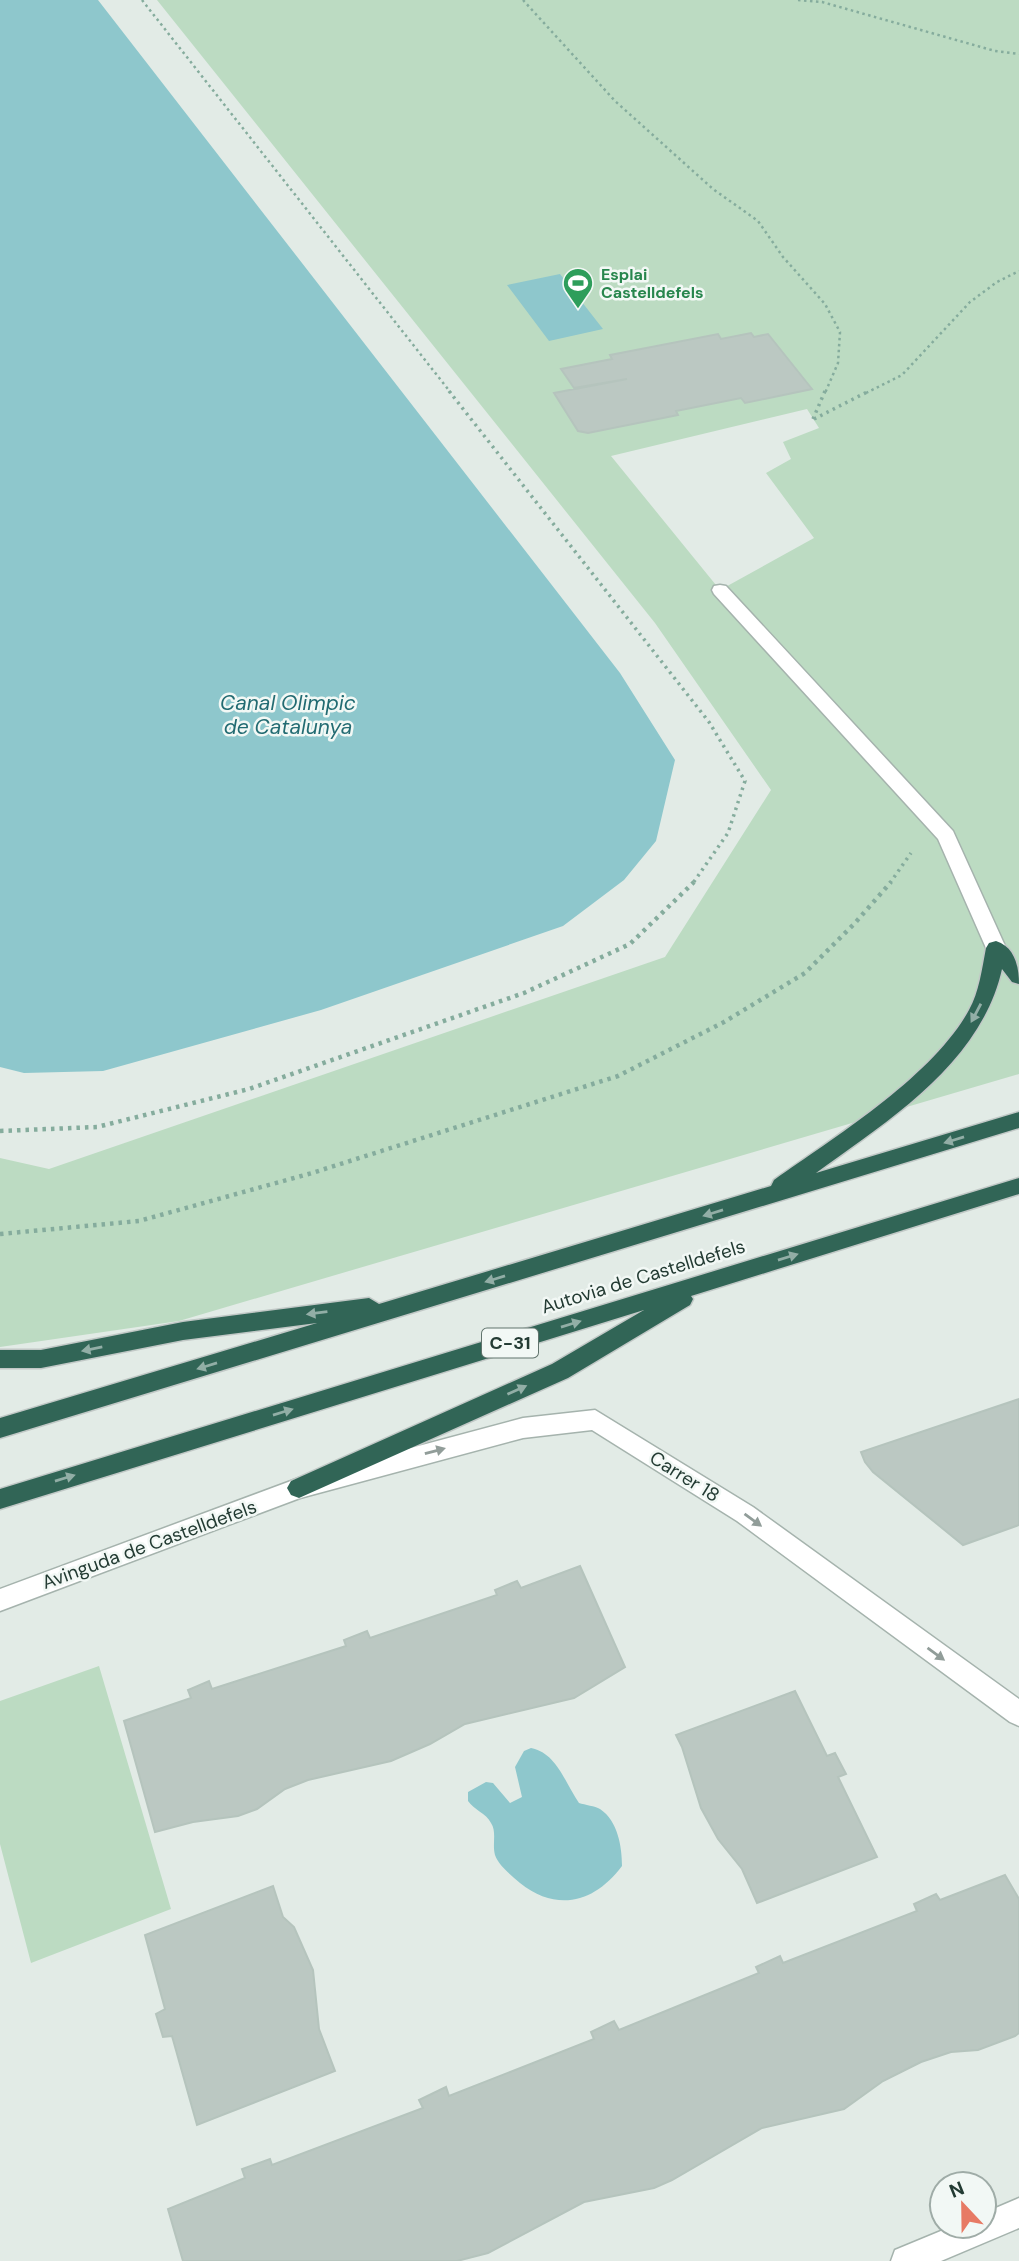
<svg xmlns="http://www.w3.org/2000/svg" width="1019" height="2261" font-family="'DM Sans',sans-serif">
<rect width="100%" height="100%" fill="#e2ebe6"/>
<!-- green -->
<path fill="#bcdbc2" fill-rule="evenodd" d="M157,0H1019V1074L179,1321L0,1347V1158L49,1169L665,957L771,790L655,623ZM807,409L819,428L783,442L791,459L766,473L814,538L720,590L611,456Z
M99,1666L171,1909L31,1963L0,1844V1701Z"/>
<!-- water -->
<path fill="#8ec7cc" d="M0,0H98L620,673L675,760L656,841L624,880L563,926L321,1010L103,1071L24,1073L0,1067Z
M560,274L603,329L549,341L507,285Z
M531,1748C557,1753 565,1783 579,1803C585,1805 595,1806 600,1809C618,1821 622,1847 622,1866C595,1902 558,1913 520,1883C511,1875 499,1866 495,1855C492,1844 497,1832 491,1823C486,1813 474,1810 468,1801V1792L486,1782L493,1783L510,1803L522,1797L515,1767L524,1751Z"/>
<!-- building -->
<path fill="#bbc8c2" stroke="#b5c4bd" stroke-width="2" d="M751,333L754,337L768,334L812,389L745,403L741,398L676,411L678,415L588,433L578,431L554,393L627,379L574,388L561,369L612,359L610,355L718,334L721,339Z
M1019,1399V1525L963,1545L873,1472L865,1462L861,1452Z
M580,1566L625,1667L574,1698L465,1724L430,1744L391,1761L308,1780L285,1789L257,1809L238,1816L193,1822L155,1832L124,1721L191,1698L188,1690L209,1681L212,1689L346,1646L344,1640L367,1631L370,1638L497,1595L495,1590L517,1581L521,1588Z
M795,1691L827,1756L835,1753L846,1774L838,1777L877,1857L757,1903L742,1869L718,1839L701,1808L682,1747L676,1735Z
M1005,1875L1019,1899V2033L1015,2036L978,2050L951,2052L921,2062L883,2081L844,2109L762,2128L672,2180L654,2188L584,2202L488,2253L457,2261H183L168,2209L245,2178L242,2169L270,2159L272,2165L423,2108L419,2100L446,2087L449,2096L594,2039L591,2032L614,2021L619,2030L759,1973L756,1967L780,1956L783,1963L917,1911L914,1904L936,1894L940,1900Z
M273,1886L283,1917L294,1927L313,1970L319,2029L335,2071L197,2125L172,2036L163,2037L156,2014L165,2009L145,1935Z"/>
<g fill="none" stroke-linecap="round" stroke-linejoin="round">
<!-- lane casing -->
<g stroke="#a5b3ad" stroke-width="3">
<path id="lane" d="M720,585L726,586L953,831L1006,948L1003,953H989L986,948L938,839L714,594L712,590L714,586Z"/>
</g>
<!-- street casing -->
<g stroke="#a5b3ad" stroke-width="3">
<path id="street" d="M595,1410L753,1507L1019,1699V1726L1010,1722L737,1521L592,1430L523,1438L300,1498L0,1611V1589L299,1478L523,1418Z
M1019,2198V2228L941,2261H891L895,2250L953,2226H984V2213Z"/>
</g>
<!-- highway casing -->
<g stroke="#c1c8c6" stroke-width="3">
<path id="highway" d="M996,941C1015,947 1019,967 1019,984L1012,982L1002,969C981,1063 889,1120 816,1173L1019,1112V1128L0,1438V1418L317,1323L183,1340L41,1368H0V1350H41L183,1322L369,1298L379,1304L771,1186L774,1180C835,1137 933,1076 969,1010C979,992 982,969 986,948L989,943Z
M1019,1178V1194L691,1296L693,1299L690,1305L568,1378L299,1498L291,1495L287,1488L291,1481L552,1364L644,1310L0,1509V1489Z"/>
</g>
<!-- path-far2 -->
<path stroke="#85ac9d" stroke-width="2.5" stroke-dasharray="2.5 3.5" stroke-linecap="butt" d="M142,0L451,393
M523,0L615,101L713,189L758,221L783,257L825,304L840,332L838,363L825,393
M798,0L822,2L995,51L1019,54
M866,393L902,375L970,302L997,282L1019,271"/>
<!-- path-far1 -->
<path stroke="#85ac9d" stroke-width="3.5" stroke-dasharray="2.5 4.5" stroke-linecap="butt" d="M449,391L709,722L745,781L728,833L693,883
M813,419L825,391
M814,419L869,391
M890,883L911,853"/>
<!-- path -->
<path stroke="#85ac9d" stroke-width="4.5" stroke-dasharray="3.5 5" stroke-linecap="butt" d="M0,1131L97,1127L249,1089L524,993L630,944L694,882
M0,1234L139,1221L312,1173L618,1076L724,1022L805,973L855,923L891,882"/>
<!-- lane -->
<use href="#lane" fill="#fff" fill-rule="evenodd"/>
<!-- street -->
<use href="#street" fill="#fff" fill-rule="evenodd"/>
<!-- highway -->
<use href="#highway" fill="#316556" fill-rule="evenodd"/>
</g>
<!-- one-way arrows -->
<defs><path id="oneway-solid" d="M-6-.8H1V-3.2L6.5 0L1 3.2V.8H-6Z" transform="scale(1.75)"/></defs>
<g fill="#92aea6">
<use href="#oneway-solid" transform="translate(976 1013) rotate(118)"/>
<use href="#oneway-solid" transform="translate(954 1140) rotate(163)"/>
<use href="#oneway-solid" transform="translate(713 1213) rotate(163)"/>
<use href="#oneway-solid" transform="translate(788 1257) rotate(-17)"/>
<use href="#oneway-solid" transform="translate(495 1279) rotate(163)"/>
<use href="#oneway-solid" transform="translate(317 1313) rotate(173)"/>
<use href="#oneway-solid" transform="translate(571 1324) rotate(-17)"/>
<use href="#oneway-solid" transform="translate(92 1349) rotate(169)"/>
<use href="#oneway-solid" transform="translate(207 1366) rotate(163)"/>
<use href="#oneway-solid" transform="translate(517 1390) rotate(-24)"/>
<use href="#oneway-solid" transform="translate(283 1412) rotate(-17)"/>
<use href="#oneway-solid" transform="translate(65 1478) rotate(-17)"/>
</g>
<g fill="#919d99">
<use href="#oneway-solid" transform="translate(435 1451) rotate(-15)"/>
<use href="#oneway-solid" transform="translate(753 1520) rotate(36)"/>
<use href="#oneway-solid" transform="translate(936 1654) rotate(36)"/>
</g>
<!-- icons -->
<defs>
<g id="stadium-pin" transform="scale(1.575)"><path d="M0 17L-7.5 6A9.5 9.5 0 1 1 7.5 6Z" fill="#2e9e5b" stroke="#f2f8f5"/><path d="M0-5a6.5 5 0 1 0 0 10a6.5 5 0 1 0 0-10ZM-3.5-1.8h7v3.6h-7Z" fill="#fff"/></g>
</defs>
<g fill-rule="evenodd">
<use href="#stadium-pin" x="578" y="283"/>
</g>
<g text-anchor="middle" stroke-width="5" stroke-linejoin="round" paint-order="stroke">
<!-- far-leisure labels -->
<g font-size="16" font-weight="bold" fill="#27864d" stroke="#f2f8f5" text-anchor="start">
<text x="601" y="280">Esplai<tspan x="601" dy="18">Castelldefels</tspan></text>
</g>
<!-- shield labels -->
<rect fill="#f2f8f5" stroke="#61746d" stroke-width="2" x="482" y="1328.5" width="56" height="29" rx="5"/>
<g font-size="18" font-weight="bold" fill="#233b33">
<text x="510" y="1349">C-31</text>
</g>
<!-- street labels -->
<g font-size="19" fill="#233b33" stroke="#f2f8f5">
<text transform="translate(643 1276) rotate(-17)" y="7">Autovia de Castelldefels</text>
<text transform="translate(685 1476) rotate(32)" y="7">Carrer 18</text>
<text transform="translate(149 1544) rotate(-20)" y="7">Avinguda de Castelldefels</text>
</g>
<!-- water labels -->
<g font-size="21" font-style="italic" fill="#226b72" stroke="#f2f8f5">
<text x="288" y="710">Canal Olimpic<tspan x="288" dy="24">de Catalunya</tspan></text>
</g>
</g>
<!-- north arrow -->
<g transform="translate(963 2205) rotate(338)"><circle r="33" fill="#f2f8f5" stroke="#9faca7" stroke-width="2"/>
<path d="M0-5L12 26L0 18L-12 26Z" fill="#e77a64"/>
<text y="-10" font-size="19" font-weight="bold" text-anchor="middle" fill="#233b33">N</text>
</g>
</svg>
